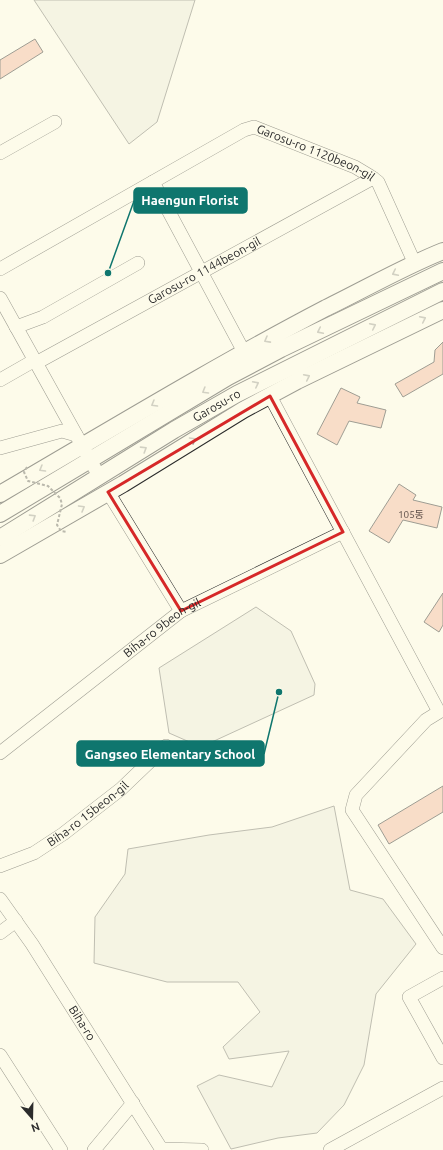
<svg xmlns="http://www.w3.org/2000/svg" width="443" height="1150" font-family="Ubuntu,'Noto Sans KR',sans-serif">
<rect width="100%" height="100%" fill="#fdfbea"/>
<!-- green -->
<path fill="#ecebdb" stroke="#74746e" d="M34,0H195L157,122L129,144Z
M256,607L291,631L315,684L314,695L201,747L169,733L159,668Z
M334,806L350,890L383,899L416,944L376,994L364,1065L344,1105L317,1133L278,1138L231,1149L197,1086L219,1075L272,1087L289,1051L229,1059L223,1047L260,1012L238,982H167L94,963L95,917L125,874L128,849L209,835L272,827Z"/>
<!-- building -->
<path fill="#f2b8a0" stroke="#2b2b2b" d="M35,39L43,52L0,79V60Z
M443,342V374L403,397L395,384L434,362L435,350Z
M341,388L360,397L357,403L386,410L381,428L349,421L337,445L317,434Z
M399,484L416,495L413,500L442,507L437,528L403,520L389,543L369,531Z
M443,593V625L439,632L424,622Z
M443,786V812L389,844L378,825Z"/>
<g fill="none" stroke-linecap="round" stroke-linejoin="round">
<!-- minor casing -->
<g stroke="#2b2b2b" stroke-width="14">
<g id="minor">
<path d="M0,153L55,122"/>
<path d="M153,182L244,352"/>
<path id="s1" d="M0,269L244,130L254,127L355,167L370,176L378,182L415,264"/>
<path d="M0,298L99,476"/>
<path d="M16,327L43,317L138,263"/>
<path id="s2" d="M36,363L373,178"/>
<path d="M0,380L35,360"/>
<path d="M270,396L439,712L426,720L356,795L352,810L443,948"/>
<path d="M0,448L62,431L76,435"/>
<path d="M108,492L181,611"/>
<path id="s3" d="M0,753L181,611L343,532"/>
<path id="s4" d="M0,866L34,853L63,834L121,789L166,746"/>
<path id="s5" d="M0,899L32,944L162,1150"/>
<path d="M0,933L16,921"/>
<path d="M443,978L409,997L443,1058"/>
<path d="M0,1055L61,1150"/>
<path d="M162,1149L202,1150"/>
<path d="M94,1150L133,1103"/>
<path d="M330,1150L443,1088"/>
</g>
</g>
<!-- major casing -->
<g stroke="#2b2b2b" stroke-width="18">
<g id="major">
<path d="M0,494C108,431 215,366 326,308C365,289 403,267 443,251"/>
<path d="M0,514L228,377L281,349L443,271"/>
<path id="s6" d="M0,538L174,430L237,394L443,291"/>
<path d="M0,555L123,484L243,410L297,381L443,310"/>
</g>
</g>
<!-- minor -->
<use href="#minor" stroke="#fdfbea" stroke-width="13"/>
<!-- major -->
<use href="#major" stroke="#fdfbea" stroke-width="16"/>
<!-- path-bridge -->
<path stroke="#6a6964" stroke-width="2" stroke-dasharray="3 2" stroke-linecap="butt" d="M27,467L24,472L28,481L48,486L60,498L62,504L57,525L61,531L67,532"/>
</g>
<!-- one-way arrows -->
<defs><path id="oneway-chevron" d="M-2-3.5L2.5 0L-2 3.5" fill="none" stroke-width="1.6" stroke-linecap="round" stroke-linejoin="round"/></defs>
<g stroke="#9e9d94">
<use href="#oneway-chevron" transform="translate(395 273) rotate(154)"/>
<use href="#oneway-chevron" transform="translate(423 319) rotate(-26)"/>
<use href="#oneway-chevron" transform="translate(373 326) rotate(-26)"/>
<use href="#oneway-chevron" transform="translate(320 331) rotate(154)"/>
<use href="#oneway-chevron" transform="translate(267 340) rotate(151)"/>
<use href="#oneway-chevron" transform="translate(307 377) rotate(-26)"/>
<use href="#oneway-chevron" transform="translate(256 384) rotate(-27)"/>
<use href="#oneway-chevron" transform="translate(205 391) rotate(149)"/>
<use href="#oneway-chevron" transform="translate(154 404) rotate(150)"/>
<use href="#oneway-chevron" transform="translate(193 440) rotate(-31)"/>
<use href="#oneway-chevron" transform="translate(144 449) rotate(-32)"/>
<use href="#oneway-chevron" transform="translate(42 469) rotate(150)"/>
<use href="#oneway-chevron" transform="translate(82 508) rotate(-30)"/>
<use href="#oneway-chevron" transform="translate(33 517) rotate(-32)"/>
</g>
<!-- marked area -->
<path d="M0 0H443V1150H0ZM270,396L343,532L181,611L108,492Z" fill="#fdfbea" fill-opacity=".55" fill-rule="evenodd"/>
<path fill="none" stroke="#d62828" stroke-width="3" stroke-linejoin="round" d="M270,396L343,532L181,611L108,492Z"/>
<g text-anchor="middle" stroke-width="3" stroke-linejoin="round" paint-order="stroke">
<!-- number labels -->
<g font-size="10" fill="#5d4e48">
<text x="411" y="518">105동</text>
</g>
<!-- street labels -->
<g font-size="12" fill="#2b2b2b" stroke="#fdfbea">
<text dy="4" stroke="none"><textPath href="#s1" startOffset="358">Garosu-ro 1120beon-gil</textPath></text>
<text dy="4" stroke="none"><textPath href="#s2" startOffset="192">Garosu-ro 1144beon-gil</textPath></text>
<text dy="4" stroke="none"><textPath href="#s6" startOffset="254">Garosu-ro</textPath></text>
<text dy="4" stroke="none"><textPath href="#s3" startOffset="205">Biha-ro 9beon-gil</textPath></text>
<text dy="4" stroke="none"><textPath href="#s4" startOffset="103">Biha-ro 15beon-gil</textPath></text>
<text dy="4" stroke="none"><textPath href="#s5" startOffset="149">Biha-ro</textPath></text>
</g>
</g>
<!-- callouts -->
<path fill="none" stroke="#0f766e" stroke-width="1.5" d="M108 273L134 201M279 692L264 754"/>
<g fill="#0f766e" stroke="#fdfbea" stroke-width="1.5">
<circle cx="108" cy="273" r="4"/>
<circle cx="279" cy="692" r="4"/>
</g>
<g fill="#0f766e" stroke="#0f766e" stroke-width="1.5">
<rect x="134" y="188" width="113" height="25" rx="4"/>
<rect x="77" y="741" width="187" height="25" rx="4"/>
</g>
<g font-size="13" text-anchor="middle" font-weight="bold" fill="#fff">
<text x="190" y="205">Haengun Florist</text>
<text x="170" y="759">Gangseo Elementary School</text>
</g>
<!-- north arrow -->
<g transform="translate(32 1118) rotate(160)" stroke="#fdfbea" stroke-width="3" paint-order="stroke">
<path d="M0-3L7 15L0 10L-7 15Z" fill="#2b2b2b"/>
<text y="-6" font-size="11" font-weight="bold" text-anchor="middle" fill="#2b2b2b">N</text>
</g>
</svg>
